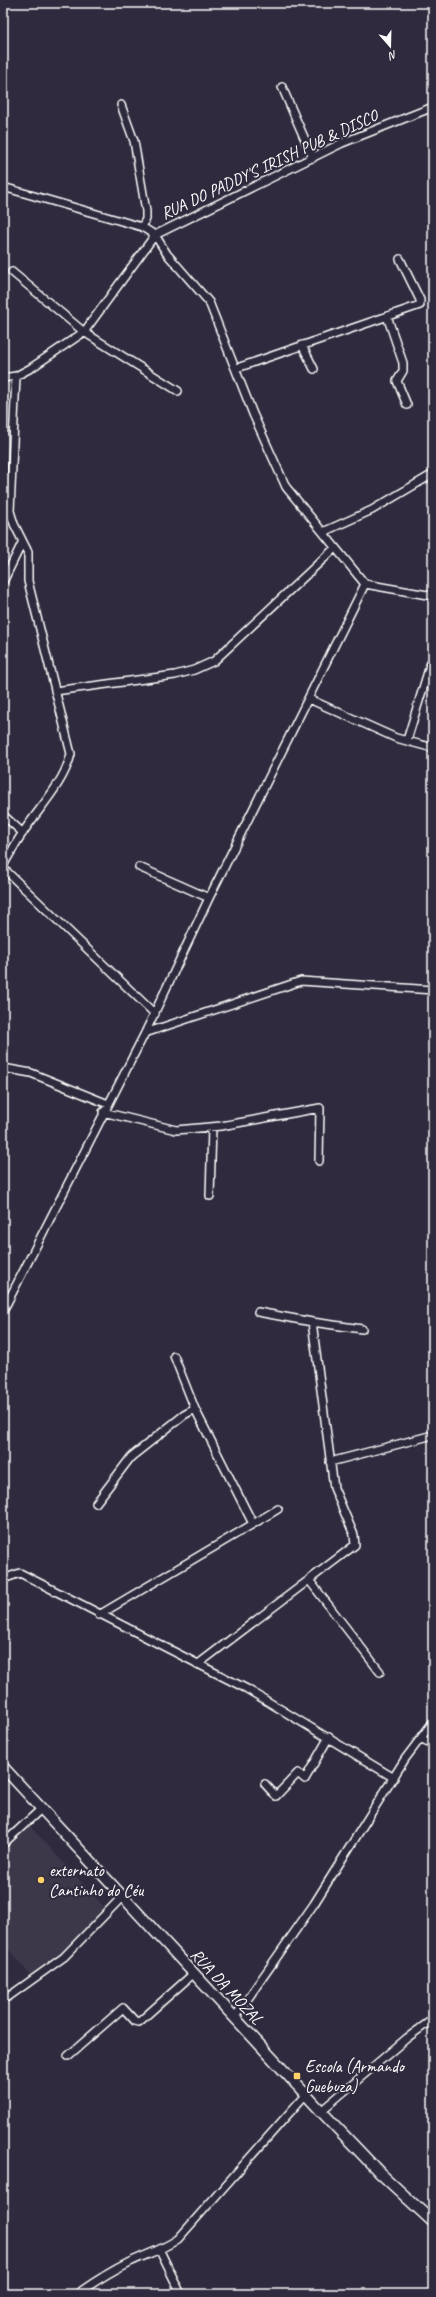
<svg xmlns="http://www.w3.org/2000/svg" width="436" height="2297" font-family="Caveat,sans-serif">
<rect width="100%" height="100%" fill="#2f2a3d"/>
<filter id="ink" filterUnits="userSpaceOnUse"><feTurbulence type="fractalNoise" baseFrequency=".025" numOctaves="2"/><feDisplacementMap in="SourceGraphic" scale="8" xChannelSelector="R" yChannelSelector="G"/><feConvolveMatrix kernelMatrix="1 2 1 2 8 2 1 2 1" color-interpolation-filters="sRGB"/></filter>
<g filter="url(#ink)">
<!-- built -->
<path fill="#3c3749" d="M30,1826L107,1910L67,1949L31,1976L3,1943V1850Z"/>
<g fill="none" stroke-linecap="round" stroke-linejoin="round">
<!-- street casing -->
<g stroke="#fff" stroke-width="10">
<path id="street" d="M282,87L313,158
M121,105L134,141L146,211V219L142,227
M3,187L142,227L155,235L342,143L433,107
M12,272L84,332L178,391
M387,316L403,363V371L397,381L407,405
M302,345L314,369
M237,368L420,305V300L400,259
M3,378L16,376L31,368L84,332L155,235L167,254L209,302L253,414L286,487L365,584L433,596
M323,532L372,510L433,474
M3,582L22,543
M55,691L175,675L194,670L214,661L335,548
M309,699L396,738L433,748
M407,740L431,662
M3,815L23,833
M3,866C10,854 16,842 24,831C40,807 64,783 71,754L28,581V552L14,524L10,511L16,376
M139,867L209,898
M3,868L155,1014
M145,1033L301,981L433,990
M3,1068L31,1073L108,1104
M103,1112L176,1130L221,1126L320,1108L319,1161
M210,1196L212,1127
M3,1311L145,1033L209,898L365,584
M258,1312L312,1322
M330,1462L433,1435
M96,1503L131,1457L184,1415L195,1409
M253,1524L278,1509
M3,1579L20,1573L247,1689L394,1778
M309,1580L380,1672
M99,1615L253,1524L195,1409L174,1356
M197,1665L355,1545L354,1535L334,1488L312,1322L362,1329
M422,1739L433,1744
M265,1784L276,1796L298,1773L305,1779L329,1737
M3,1844L41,1809
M8,1997L64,1957L122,1897
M235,2017L314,1904L405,1759L433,1722
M68,2056L123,2008L135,2021L139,2022L193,1974
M321,2111L407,2038L433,2019
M160,2251L181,2294
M77,2294C94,2282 111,2271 130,2262C147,2254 162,2250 178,2239L306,2094"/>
</g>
<!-- secondary casing -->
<g stroke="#fff" stroke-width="13">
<path id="secondary" d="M3,1767L321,2111L380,2173L433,2222"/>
</g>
<!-- street -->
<use href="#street" stroke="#2f2a3d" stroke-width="7"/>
<!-- secondary -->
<use href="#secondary" stroke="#2f2a3d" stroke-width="10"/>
</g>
</g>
<!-- markers -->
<g fill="#ffd166" stroke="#2f2a3d" stroke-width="1.5">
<circle cx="41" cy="1880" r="4"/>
<rect x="293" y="2072" width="8" height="8" rx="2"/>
</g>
<g text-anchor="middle" stroke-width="4" stroke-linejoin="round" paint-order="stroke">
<!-- street labels -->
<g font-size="17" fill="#fff" stroke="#2f2a3d">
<text transform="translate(269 164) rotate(-25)" y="6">RUA DO PADDY'S IRISH PUB &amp; DISCO</text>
<text transform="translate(227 1986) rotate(47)" y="6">RUA DA MOZAL</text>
</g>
<!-- poi labels -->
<g font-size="17" fill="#fff" stroke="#2f2a3d" text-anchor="start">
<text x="49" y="1876">externato<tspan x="49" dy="20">Cantinho do Céu</tspan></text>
<text x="305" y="2072">Escola (Armando<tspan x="305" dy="20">Guebuza)</tspan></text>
</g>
</g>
<!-- margin -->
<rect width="436" height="2297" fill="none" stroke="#2f2a3d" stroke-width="16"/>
<rect x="8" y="8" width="420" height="2281" fill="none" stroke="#fff" stroke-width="1.5" filter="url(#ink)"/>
<!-- north arrow -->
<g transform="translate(390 46) rotate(160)" stroke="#2f2a3d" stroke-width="3" paint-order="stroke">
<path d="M0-3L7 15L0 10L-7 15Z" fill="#ffffff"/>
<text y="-6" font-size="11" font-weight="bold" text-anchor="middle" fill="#ffffff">N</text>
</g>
</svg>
